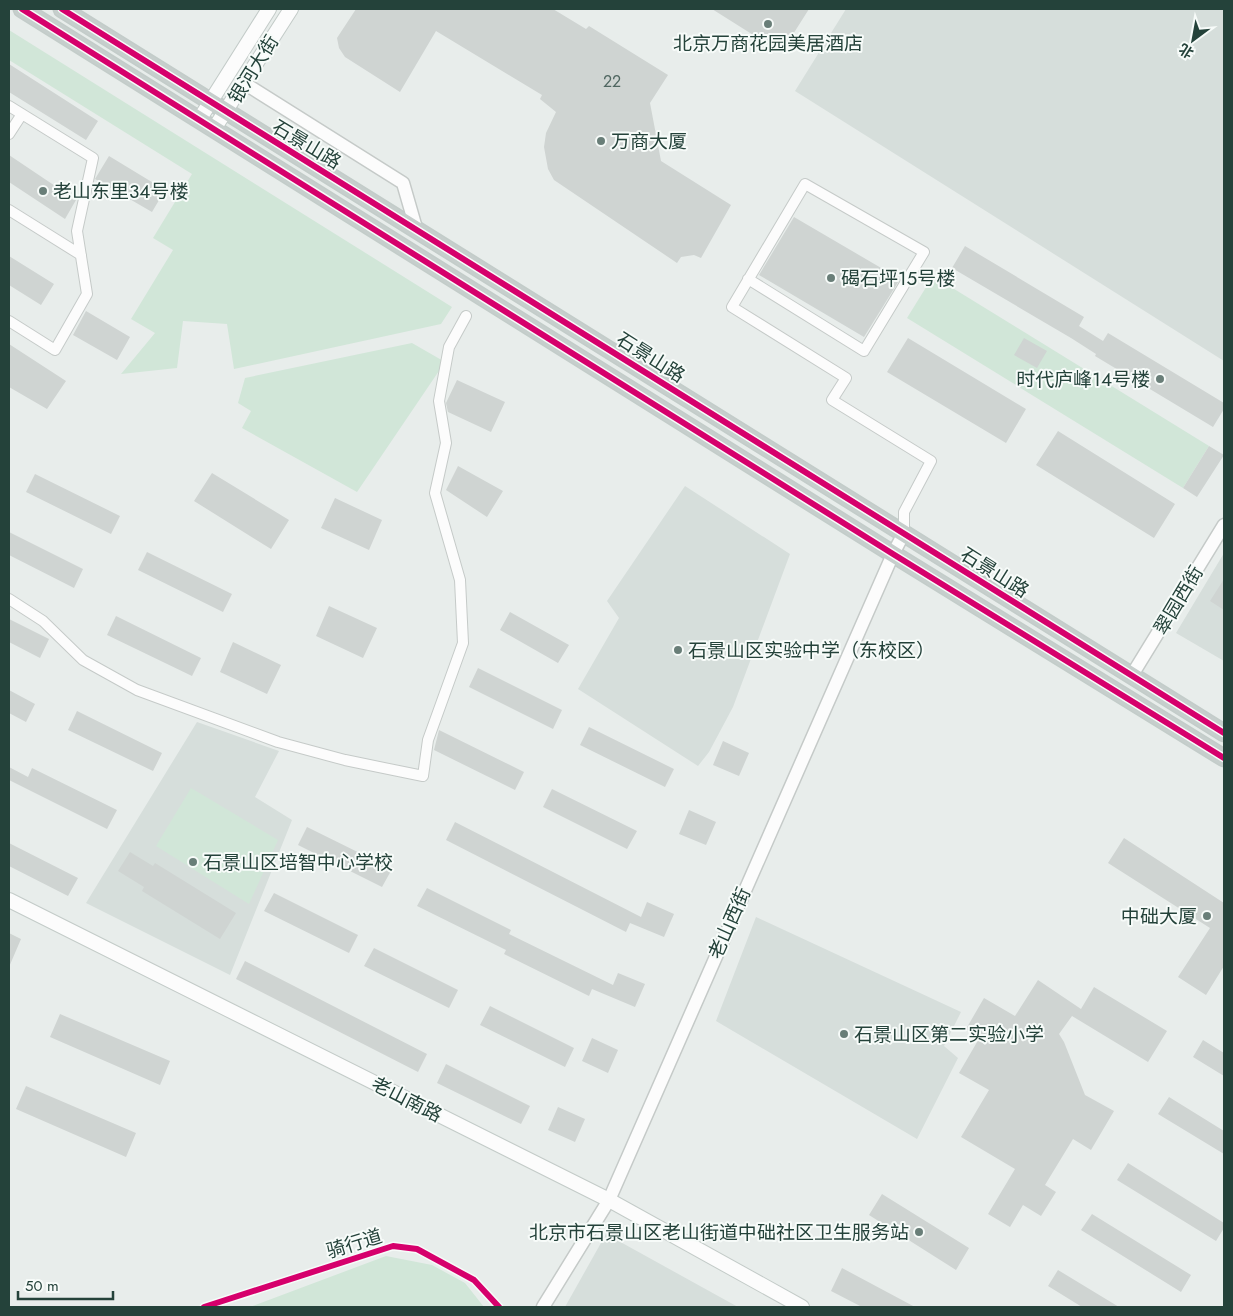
<svg xmlns="http://www.w3.org/2000/svg" width="1233" height="1316" font-family="Jost,'Noto Sans SC',sans-serif">
<rect width="100%" height="100%" fill="#e8edeb"/>
<!-- built -->
<path fill="#d6dedb" d="M846,9H1224V361L795,91Z
M685,486L790,554L733,707L709,752L698,766L578,689L619,618L607,601Z
M1224,553V661L1176,633Z
M197,722L279,751L255,797L292,820L230,975L86,903Z
M756,917L961,1012L944,1046L958,1058L917,1139L716,1021Z
M606,1234L738,1307H565Z"/>
<!-- green -->
<path fill="#d1e6d8" d="M9,30L452,307L441,324L234,369L227,324L183,321L177,368L121,374L155,333L131,319L173,250L153,238L192,174L9,60Z
M933,276L1209,446L1183,488L907,318Z
M412,343L445,362L357,492L242,428L251,411L238,403L245,378Z
M191,788L278,840L249,904L156,846Z
M386,1256L432,1265L465,1283L484,1307H250Z"/>
<!-- building -->
<path fill="#cfd4d2" d="M356,9H553L586,29L589,26L668,75L650,103L661,161L731,205L701,258L694,255L681,257L677,263L554,180L548,169L544,147L546,133L556,112L540,99L542,95L436,31L400,92L345,57L339,48L337,38Z
M712,9H809L790,39L777,50Z
M9,64L98,121L86,140L9,92Z
M9,155L76,200L65,219L9,182Z
M109,156L165,190L152,212L95,179Z
M794,217L900,279L864,337L759,275Z
M965,246L1084,317L1079,326L1103,341L1108,333L1224,403V409L1213,427L1095,356L1096,354L1071,338L952,268Z
M9,256L54,284L41,305L9,285Z
M86,311L130,337L117,360L73,335Z
M908,338L1026,409L1006,443L887,372Z
M1024,338L1047,351L1037,368L1014,355Z
M9,344L66,381L47,409L9,387Z
M457,380L505,402L491,432L448,412L446,403Z
M1058,431L1175,504L1154,538L1036,465Z
M1209,446L1224,455L1197,497L1183,488Z
M458,466L503,491L487,517L446,490Z
M212,473L289,520L271,549L194,501Z
M35,474L120,516L111,534L26,492Z
M335,498L382,520L369,550L321,528Z
M9,532L83,569L74,588L9,555Z
M147,552L232,594L223,612L138,570Z
M1224,579V610L1210,601Z
M329,606L377,628L363,658L316,636Z
M510,612L569,645L558,663L500,630Z
M116,616L201,658L192,676L107,635Z
M9,619L49,639L40,658L9,642Z
M233,642L281,665L267,694L220,672Z
M478,668L562,710L553,729L469,687Z
M9,690L35,704L26,722L9,713Z
M77,711L162,753L153,771L68,730Z
M589,727L674,769L665,787L580,745Z
M439,730L524,772L515,790L434,750Z
M723,741L749,753L739,776L713,765Z
M9,767L28,777L32,768L117,810L107,829L9,780Z
M552,789L637,831L627,849L543,807Z
M689,810L716,822L706,845L679,834Z
M455,822L641,917L647,902L674,914L664,937L630,923L626,932L446,840Z
M307,827L392,869L382,887L298,845Z
M1124,838L1224,903V966L1206,995L1178,977L1210,928L1108,863Z
M9,843L78,878L68,896L9,866Z
M130,852L153,866L155,863L236,913L220,939L142,891L144,887L118,871Z
M427,888L511,930L509,934L613,985L618,973L645,984L635,1007L592,989L589,996L504,954L506,950L417,906Z
M274,893L358,935L349,953L264,911Z
M9,933L21,939L9,967Z
M374,948L458,990L449,1008L364,966Z
M245,961L427,1054L418,1072L236,979Z
M1038,980L1081,1009L1094,987L1167,1031L1148,1062L1072,1016L1059,1034L1064,1042L1085,1095L1114,1111L1091,1150L1073,1139L1045,1185L1056,1192L1041,1216L1023,1205L1010,1227L988,1214L1015,1169L961,1137L989,1090L959,1073L980,1037L966,1029L984,998L1015,1016Z
M490,1006L574,1048L565,1067L480,1025Z
M60,1014L170,1061L160,1085L50,1037Z
M592,1038L618,1050L608,1073L582,1061Z
M1203,1040L1224,1053V1076L1193,1057Z
M446,1064L530,1106L521,1124L437,1083Z
M26,1086L136,1133L126,1157L16,1109Z
M1169,1097L1224,1131V1154L1158,1114Z
M558,1107L585,1119L575,1142L548,1130Z
M1128,1163L1224,1223V1228L1216,1241L1117,1180Z
M882,1194L969,1248L956,1270L869,1215Z
M1092,1214L1191,1275L1181,1292L1081,1230Z
M842,1268L915,1307H862L831,1291Z
M1058,1270L1119,1307H1082L1048,1286Z"/>
<g fill="none" stroke-linecap="round" stroke-linejoin="round">
<!-- minor casing -->
<g stroke="#c5cac8" stroke-width="12">
<path id="minor" d="M9,106L93,158L77,231L87,294L55,350L9,321
M9,134L22,114
M9,210L81,255
M748,279L864,351L924,252L805,184L732,307L846,378L832,400L931,461L904,512V533
M9,599L43,621L83,660L137,690L278,742L345,760L423,776L428,740L463,643L460,580L435,493L446,443L439,401L449,347L466,316"/>
</g>
<!-- tertiary casing -->
<g stroke="#c5cac8" stroke-width="15">
<path id="tertiary" d="M244,83L403,183L416,228
M1132,675L1224,525
M543,1307L609,1200L893,554L904,533"/>
</g>
<!-- secondary casing -->
<g stroke="#c3cbc8" stroke-width="16">
<path id="secondary" d="M199,120L269,9
M214,129L291,9
M9,900L609,1200L802,1307"/>
</g>
<!-- trunk casing -->
<g stroke="#c3ccc9" stroke-width="19">
<path id="trunk" d="M22,9L893,554L1224,758
M62,9L1224,733"/>
</g>
<!-- minor -->
<use href="#minor" stroke="#fcfcfc" stroke-width="10"/>
<!-- tertiary -->
<use href="#tertiary" stroke="#fcfcfc" stroke-width="12"/>
<!-- secondary -->
<use href="#secondary" stroke="#fcfcfc" stroke-width="14"/>
<!-- trunk -->
<use href="#trunk" stroke="#c6cecc" stroke-width="16"/>
<!-- cycleway casing -->
<g stroke="#f7fbf9" stroke-width="9">
<path id="cycleway" d="M22,9L893,554L1224,758
M62,9L1224,733
M204,1307L393,1246L417,1249L474,1280L499,1307"/>
</g>
<!-- cycleway -->
<use href="#cycleway" stroke="#d6006c" stroke-width="6"/>
</g>
<!-- markers -->
<g fill="#697e78" stroke="#f7fbf9" stroke-width="2">
<circle cx="768" cy="24" r="5"/>
<circle cx="601" cy="141" r="5"/>
<circle cx="43" cy="191" r="5"/>
<circle cx="831" cy="278" r="5"/>
<circle cx="1160" cy="379" r="5"/>
<circle cx="678" cy="650" r="5"/>
<circle cx="193" cy="862" r="5"/>
<circle cx="1207" cy="916" r="5"/>
<circle cx="844" cy="1034" r="5"/>
<circle cx="919" cy="1232" r="5"/>
</g>
<g text-anchor="middle" stroke-width="4" stroke-linejoin="round" paint-order="stroke">
<!-- number labels -->
<g font-size="16" fill="#506761">
<text x="612" y="87">22</text>
</g>
<!-- poi labels -->
<g font-size="19" fill="#24423a" stroke="#f7fbf9" text-anchor="start">
<text x="768" y="50" text-anchor="middle">北京万商花园美居酒店</text>
<text x="611" y="148">万商大厦</text>
<text x="53" y="198">老山东里34号楼</text>
<text x="841" y="285">碣石坪15号楼</text>
<text x="1150" y="386" text-anchor="end">时代庐峰14号楼</text>
<text x="688" y="657">石景山区实验中学（东校区）</text>
<text x="203" y="869">石景山区培智中心学校</text>
<text x="1197" y="923" text-anchor="end">中础大厦</text>
<text x="854" y="1041">石景山区第二实验小学</text>
<text x="909" y="1239" text-anchor="end">北京市石景山区老山街道中础社区卫生服务站</text>
</g>
<!-- street labels -->
<g font-size="19" fill="#24423a" stroke="#f7fbf9">
<text transform="translate(253 69) rotate(-58)" y="7">银河大街</text>
<text transform="translate(307 144) rotate(31)" y="7">石景山路</text>
<text transform="translate(651 357) rotate(32)" y="7">石景山路</text>
<text transform="translate(995 572) rotate(32)" y="7">石景山路</text>
<text transform="translate(1178 600) rotate(-59)" y="7">翠园西街</text>
<text transform="translate(729 923) rotate(-66)" y="7">老山西街</text>
<text transform="translate(407 1099) rotate(27)" y="7">老山南路</text>
<text transform="translate(354 1243) rotate(-17)" y="7">骑行道</text>
</g>
</g>
<!-- border -->
<rect width="1233" height="1316" fill="none" stroke="#24423a" stroke-width="20"/>
<!-- north arrow -->
<g transform="translate(1193 40) rotate(212)" stroke="#f7fbf9" stroke-width="4" paint-order="stroke">
<path d="M0-4L9 19L0 12L-9 19Z" fill="#24423a"/>
<text y="-8" font-size="14" font-weight="bold" text-anchor="middle" fill="#24423a">北</text>
</g>
<!-- scale -->
<path d="M18 1291v8h95v-8" fill="none" stroke="#24423a" stroke-width="2.5"/>
<text x="25" y="1291" font-size="15" fill="#24423a" stroke="#f7fbf9" stroke-width="4" paint-order="stroke">50 m</text>
</svg>
